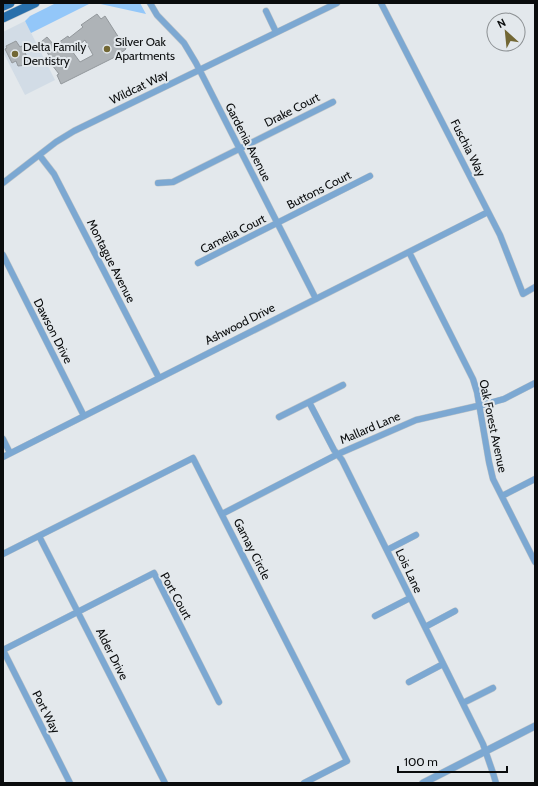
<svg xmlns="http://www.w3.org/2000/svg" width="538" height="786" font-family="Cabin,sans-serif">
<rect width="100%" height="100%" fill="#e3e8ec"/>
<!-- built -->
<path fill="#d2dce6" d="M25,21L55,80L25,95L3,52V32Z"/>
<!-- green -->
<path fill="#93c7f9" d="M56,3H91L31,33L25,21L30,16Z
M96,3H140L146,14Z"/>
<!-- building -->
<path fill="#aeb3b7" stroke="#93989c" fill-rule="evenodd" d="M97,14L101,19L105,16L126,49L117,56L61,84L57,75L59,74L49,61L51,59L41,42L47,37L54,45H55L68,36L69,38L83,27L81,25ZM85,40L93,55L80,62L72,51Z
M16,41L20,47L22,46L27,57V65L18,66L16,61L12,63L5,49L7,48L6,46Z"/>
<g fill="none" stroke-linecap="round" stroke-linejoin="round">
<!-- minor casing -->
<g stroke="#c0c5c8" stroke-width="7">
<path id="minor" d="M150,3L157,15L184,43L196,63L316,299
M381,3L500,235L523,294L535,287
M266,11L276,32
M40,156L54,174L159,378
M3,183L56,142L74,131L337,3
M158,183L173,182L333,102
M409,252L473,379L477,392L489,462L493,479L535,562
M3,255L84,416
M198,263L370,176
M309,402L334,450L342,460L483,744L493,773L496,783
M279,417L343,385
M3,439L10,453
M3,457L488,212
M502,496L535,479
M222,514L338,454L416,420L486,404L504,399L535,383
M39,536L165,783
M387,550L416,535
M3,554L193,458L347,761L304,783
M375,616L410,598
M425,627L455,611
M3,650L154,573L219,702
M3,650L70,783
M409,682L443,664
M463,703L493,688"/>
</g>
<!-- tertiary casing -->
<g stroke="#c0c5c8" stroke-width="8">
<path id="tertiary" d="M423,783L535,726"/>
</g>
<!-- primary casing -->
<g stroke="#c0c5c8" stroke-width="10">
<path id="primary" d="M3,6L10,3
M3,18L35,3"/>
</g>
<!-- minor -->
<use href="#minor" stroke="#7ca8d2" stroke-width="6"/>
<!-- tertiary -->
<use href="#tertiary" stroke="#7ca8d2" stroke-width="7"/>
<!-- primary -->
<use href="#primary" stroke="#286fab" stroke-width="9"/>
</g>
<!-- markers -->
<g fill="#726734" stroke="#e3e8ec" stroke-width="1.5">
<circle cx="107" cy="49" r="4"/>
<circle cx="15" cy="54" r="4"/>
</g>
<g text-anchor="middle" stroke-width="4" stroke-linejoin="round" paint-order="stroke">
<!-- poi labels -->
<g font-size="12" fill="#0a0c0d" stroke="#e3e8ec" text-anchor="start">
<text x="115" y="46">Silver Oak<tspan x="115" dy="14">Apartments</tspan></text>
<text x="23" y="51">Delta Family<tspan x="23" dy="14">Dentistry</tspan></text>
</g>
<!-- street labels -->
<g font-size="12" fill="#0a0c0d" stroke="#e3e8ec">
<text transform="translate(139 87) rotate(-26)" y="4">Wildcat Way</text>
<text transform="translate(292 110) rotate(-27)" y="4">Drake Court</text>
<text transform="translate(248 142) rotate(63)" y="4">Gardenia Avenue</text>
<text transform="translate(468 148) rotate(63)" y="4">Fuschia Way</text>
<text transform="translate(319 190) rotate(-27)" y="4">Buttons Court</text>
<text transform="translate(233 234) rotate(-27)" y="4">Camelia Court</text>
<text transform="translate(111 261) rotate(63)" y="4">Montague Avenue</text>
<text transform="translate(240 324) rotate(-27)" y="4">Ashwood Drive</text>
<text transform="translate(53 331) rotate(63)" y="4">Dawson Drive</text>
<text transform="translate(493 426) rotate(78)" y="4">Oak Forest Avenue</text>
<text transform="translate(370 428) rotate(-23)" y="4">Mallard Lane</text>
<text transform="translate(252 549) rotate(63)" y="4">Gamay Circle</text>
<text transform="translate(409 571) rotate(65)" y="4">Lois Lane</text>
<text transform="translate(176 596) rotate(61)" y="4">Port Court</text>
<text transform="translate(112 654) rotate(63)" y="4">Alder Drive</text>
<text transform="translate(46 712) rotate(63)" y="4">Port Way</text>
</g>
</g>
<!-- border -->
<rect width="538" height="786" fill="none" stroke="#0a0c0d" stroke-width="8"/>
<!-- north arrow -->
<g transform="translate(506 32) rotate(333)"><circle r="19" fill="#e3e8ec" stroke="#8c9093"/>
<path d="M0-3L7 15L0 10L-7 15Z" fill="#726734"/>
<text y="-6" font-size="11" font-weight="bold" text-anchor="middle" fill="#0a0c0d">N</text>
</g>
<!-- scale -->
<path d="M398 766v6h109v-6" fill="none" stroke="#0a0c0d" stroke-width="2"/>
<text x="404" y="766" font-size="12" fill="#0a0c0d" stroke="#e3e8ec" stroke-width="3" paint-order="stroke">100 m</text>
</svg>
